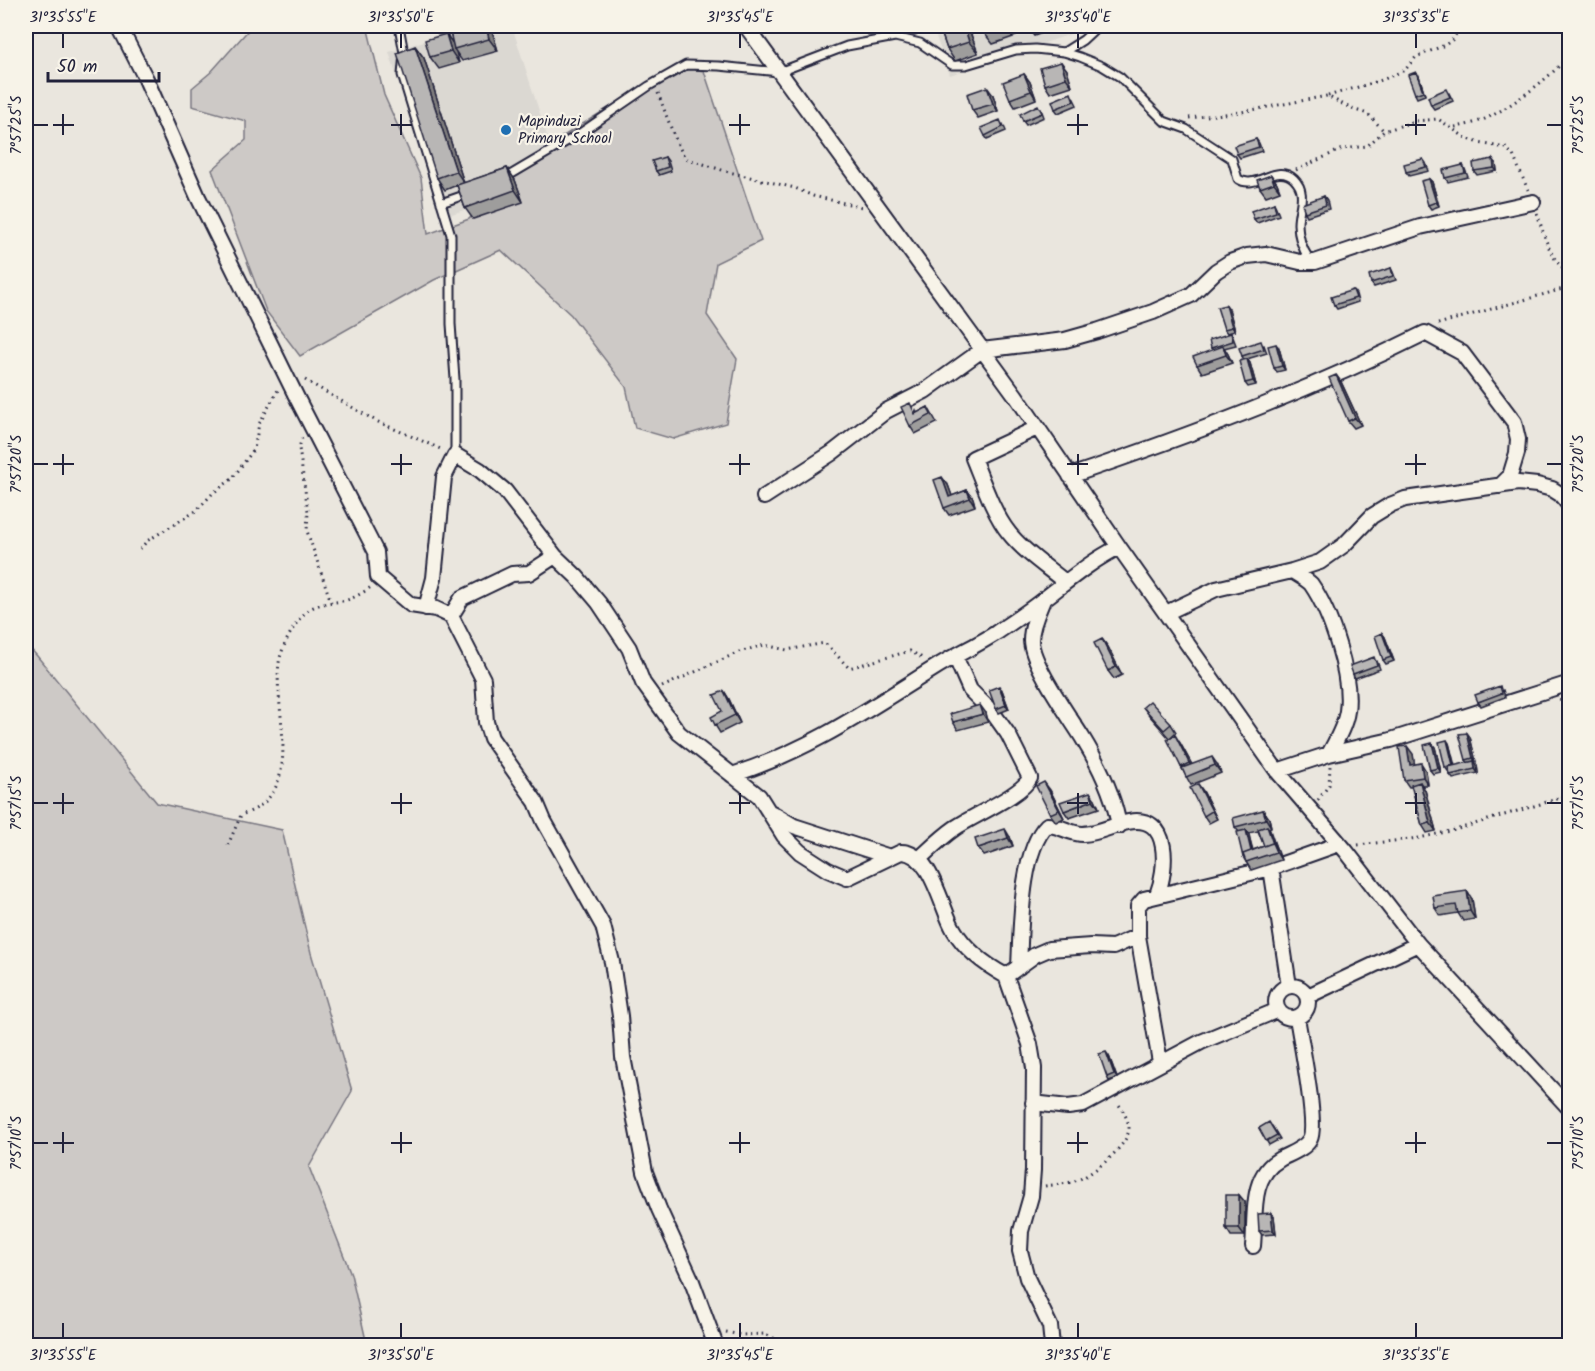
<svg xmlns="http://www.w3.org/2000/svg" width="1595" height="1371" font-family="Kalam,sans-serif">
<rect width="100%" height="100%" fill="#eae6de"/>
<filter id="ink" filterUnits="userSpaceOnUse"><feTurbulence type="fractalNoise" baseFrequency=".0167" numOctaves="2"/><feDisplacementMap in="SourceGraphic" scale="12" xChannelSelector="R" yChannelSelector="G"/><feConvolveMatrix kernelMatrix="1 2 1 2 8 2 1 2 1" color-interpolation-filters="sRGB"/></filter>
<g filter="url(#ink)">
<!-- built -->
<path fill="#dbd8d2" d="M472,26H512L561,180L442,217L389,52Z
M932,26H1075L1077,32L950,75Z"/>
<!-- green -->
<path fill="#cdc9c6" stroke="#787680" stroke-width="1.5" d="M252,26H367L384,95L421,178L428,234L469,219L514,173L560,138L675,66L704,71L761,241L716,263L707,315L737,359L726,423L673,439L635,428L626,387L571,315L501,250L434,280L300,356L266,311L212,170L246,140V121L192,106V88L211,72Z
M26,644L37,656L157,803L282,830L311,953L352,1091L309,1167L351,1274L367,1345H26Z"/>
<g fill="none" stroke-linecap="round" stroke-linejoin="round">
<!-- lane casing -->
<g stroke="#22223b" stroke-width="11">
<path id="lane" d="M399,26L404,53L402,75L451,235V324L455,379V455
M1064,52L1083,40L1098,26
M505,178L576,136L649,86L686,65L719,66L779,72L847,46L895,37L920,43L952,65H966L1016,50L1035,49L1064,52L1080,57L1102,66L1120,77L1164,121L1186,129L1232,159L1238,179C1257,191 1276,162 1294,179C1308,193 1298,208 1298,224C1298,237 1302,248 1309,259L1313,261
M441,203L467,194"/>
</g>
<!-- street casing -->
<g stroke="#22223b" stroke-width="18">
<path id="street" d="M119,26L146,79L198,197L297,398L376,552L378,577L411,605L436,609L451,616L483,679L486,722L491,738L536,802L544,821L603,926L612,962L620,1016L623,1057L645,1172L659,1209L691,1279L716,1346
M746,26L1016,396L1119,547L1277,771L1346,851L1418,944L1570,1109
M1037,428L973,458C982,480 994,515 1009,533C1024,552 1047,567 1065,582
M1070,476C1191,435 1311,390 1425,333L1462,353L1514,422L1518,439L1517,453L1510,476L1500,486
M764,497L832,453L886,411L925,391L982,350L1065,340L1097,331L1153,312L1191,295L1216,271L1230,262L1247,256L1266,254L1300,262H1315L1420,227L1533,202
M1292,571C1298,575 1306,579 1311,584C1331,613 1352,676 1347,711C1345,726 1336,741 1329,754
M1043,600C1038,612 1031,626 1031,640C1031,663 1069,716 1082,737C1098,763 1114,796 1119,826
M426,608L434,578L444,477L455,455L480,470L505,491L555,556L577,577L599,603L629,648L643,683L679,733L759,796L784,836L800,852L828,870L847,878L901,852C932,852 941,909 954,930C965,949 986,965 1006,976L1035,955L1049,949L1091,946L1113,947L1138,936V906L1144,899L1271,868L1339,844
M1166,613L1216,589L1292,571L1320,562L1344,545L1372,516L1390,505L1405,499L1518,483L1537,485L1552,489L1560,494L1570,506
M451,616L462,598L512,574L529,573L555,556
M1277,771L1329,754L1391,740L1570,683
M732,775C808,751 866,711 933,669C953,656 976,646 996,633C1012,622 1029,611 1044,599C1069,580 1091,561 1119,547
M772,813L794,826L890,857
M919,859C931,848 942,837 955,828C972,816 1022,795 1030,778L1008,734L993,713L970,690L955,656
M1271,868L1289,986
M1138,936L1160,1062
M1019,967C1021,930 1020,852 1047,825C1060,825 1070,834 1083,834C1100,833 1113,825 1128,822C1172,813 1167,870 1157,895
M1006,976L1030,1044L1034,1068L1033,1170L1031,1196L1021,1231L1020,1251L1027,1278L1050,1326L1052,1346
M1276 1002a16 16 0 1 1 32 0a16 16 0 1 1-32 0Z
M1308,996L1418,944
M1033,1103L1068,1107L1083,1105L1201,1042L1278,1010
M1253,1246C1256,1216 1249,1176 1280,1159C1289,1154 1305,1149 1310,1139C1318,1124 1300,1038 1297,1017"/>
</g>
<!-- path -->
<path stroke="#22223b" stroke-width="3" stroke-dasharray="1.5 4.5" stroke-linecap="butt" d="M658,93C666,114 674,139 685,158L725,171L795,188L813,196L862,207
M1328,96L1382,80L1405,70L1416,57L1445,45L1452,40L1458,31L1467,26
M1189,118L1241,112L1327,96L1352,109L1368,114L1384,131
M1455,127C1467,125 1480,122 1491,116C1513,105 1557,73 1570,53
M1296,170L1342,149L1367,146L1384,131L1416,121L1438,119L1466,138L1479,143L1506,148L1513,155L1528,190
M1537,213C1546,240 1548,255 1570,277
M1438,324L1570,287
M305,380L376,421L443,450
M302,438L299,448L308,511L307,531L331,602
M140,549L147,541L196,511L213,493L232,479L254,449L259,424L278,390
M662,687L739,652L764,645L787,650L825,643L849,668L910,651L924,659
M1560,699L1570,715
M1318,800L1329,785L1330,766
M228,845L241,815C246,813 253,811 258,807C302,779 273,705 279,663C281,648 294,624 304,614C317,601 331,604 347,600C356,597 364,592 371,587
M1358,845L1419,838L1455,830L1570,795
M1045,1186C1058,1184 1071,1184 1082,1178C1096,1171 1129,1145 1129,1128C1128,1118 1122,1109 1117,1102
M726,1332L741,1335L765,1334L790,1346"/>
<!-- lane -->
<use href="#lane" stroke="#f7f3e8" stroke-width="7"/>
<!-- street -->
<use href="#street" stroke="#f7f3e8" stroke-width="14"/>
</g>
<!-- wall -->
<path fill="#9e9d9c" stroke="#22223b" stroke-width="1.5" fill-rule="evenodd" d="M475,26H487L493,34L498,51L462,61L456,52L459,63L439,69L430,57L446,34L452,43Z
M939,26H972L968,27L978,53L955,61L947,49Z
M982,26H1012L1016,36L993,44L984,33Z
M1026,26H1048L1050,30L1034,36Z
M1057,26H1077L1061,31Z
M415,46L424,58L464,183L507,168L515,180L523,202L473,219L465,208L457,185L445,190L437,178Z
M1061,62L1067,70L1072,86L1050,93L1045,85Z
M1024,74L1030,82L1036,99L1015,107L1010,99Z
M1419,76L1425,95L1417,98L1415,94Z
M1449,93L1453,101L1434,109L1431,105Z
M993,95L998,111L978,118L972,110Z
M1073,97L1077,105L1058,113L1055,109Z
M1041,109L1044,117L1026,125L1023,121Z
M1003,124L1006,131L987,139L985,136Z
M1256,139L1259,143L1262,151L1240,158L1237,154Z
M665,157L668,161L671,171L659,175L656,171Z
M1423,159L1426,163L1429,171L1409,176L1406,172Z
M1496,163L1497,171L1477,175L1474,171Z
M1463,165L1465,169L1468,177L1448,182L1445,178Z
M1271,175L1277,183L1280,191L1266,196L1260,188Z
M1429,179L1432,182L1439,206L1431,209L1428,205Z
M1324,196L1327,200L1329,209L1307,216L1305,212Z
M1274,203L1276,207L1279,215L1257,223L1254,219Z
M1391,268L1393,272L1396,280L1374,287L1371,283Z
M1353,290L1356,294L1358,302L1337,309L1334,305Z
M1226,305L1229,309L1235,331L1227,333L1224,329Z
M1231,333L1233,337L1236,345L1224,348L1228,354L1232,363L1202,373L1197,365L1213,350L1211,348Z
M1264,345L1267,353L1247,359L1250,363L1256,385L1248,387L1245,383L1244,360L1242,356Z
M1279,348L1285,370L1277,372L1274,368Z
M1336,375L1341,382L1361,425L1354,428L1348,421Z
M928,407L937,423L915,434L910,426L916,410L917,413Z
M948,485L952,496L967,490L973,498L975,506L949,515L944,508Z
M1382,633L1385,637L1394,661L1386,664L1383,660Z
M1102,639L1108,647L1122,675L1114,679L1108,671Z
M1377,661L1380,669L1355,678L1353,674Z
M1002,690L1009,709L999,713L996,709Z
M1503,690L1505,697L1481,706L1478,702Z
M724,691L729,699L740,723L720,733L715,725L722,711Z
M1143,707L1171,724L1176,732L1171,737L1180,743L1192,765L1217,764L1221,773L1191,785L1181,767L1169,738L1149,715Z
M986,713L988,722L958,730L953,722Z
M1467,733L1470,737L1476,762H1474L1477,765L1478,773L1453,779L1450,775L1449,770L1448,771L1445,767L1449,743L1455,766L1468,763L1466,760Z
M1435,747L1441,772L1433,774L1430,770Z
M1413,754L1414,764L1426,771L1428,785H1422L1425,790L1436,831L1427,833L1422,825L1412,787H1409L1404,780Z
M1050,790L1064,818L1056,822L1050,814Z
M1203,791L1217,819L1209,823L1204,816Z
M1095,799L1099,808L1069,818L1064,811Z
M1263,810L1269,818L1271,827L1268,828L1281,860L1251,870L1243,857L1239,832L1235,827ZM1258,831L1264,846L1253,850L1248,833Z
M1010,837L1013,846L984,856L978,848Z
M1472,899L1475,919L1463,921L1458,913L1440,916L1435,908Z
M1109,1056L1117,1078L1109,1081L1107,1077Z
M1272,1126L1280,1139L1269,1145L1259,1128Z
M1239,1195L1245,1202V1236H1231L1226,1228Z
M1274,1217L1276,1234L1262,1235L1259,1231Z"/>
<!-- shaded-wall -->
<path fill="#817f7f" stroke="#22223b" stroke-width="1.5" d="M486,26H487L493,34L498,51L489,39Z
M964,26H968V27L978,53L969,42Z
M1008,26H1012L1016,36Z
M446,34L454,45V49L456,52L459,63L451,51Z
M415,46L424,58L464,183L456,171Z
M1061,62L1067,70L1072,86L1066,78Z
M1416,72L1419,76L1425,95L1423,91Z
M1024,74L1030,82L1036,99L1031,91Z
M987,87L993,95L998,111L993,104Z
M1493,159L1496,163L1497,171L1494,168Z
M507,168L515,180L523,202L515,190Z
M1271,175L1277,183L1280,191L1274,183Z
M1429,179L1432,182L1439,206L1436,202Z
M1226,305L1229,309L1235,331L1232,327Z
M1276,344L1279,348L1285,370L1282,366Z
M1223,346L1228,354L1232,363L1226,355Z
M1247,359L1250,363L1256,385L1253,381Z
M1336,375L1341,382L1361,425L1355,418Z
M942,477L948,485L955,504L949,497Z
M967,490L973,498L975,506L970,498Z
M1382,633L1385,637L1394,661L1391,657Z
M1102,639L1108,647L1122,675L1116,667Z
M999,686L1002,690L1009,709L1006,705Z
M724,691L729,699L740,723L735,715Z
M980,705L986,713L988,722L983,714Z
M1467,733L1470,737L1476,762L1473,758Z
M1175,735L1180,743L1195,770L1189,763Z
M1447,740L1449,743L1455,769L1453,765Z
M1432,743L1435,747L1441,772L1438,768Z
M1407,746L1413,754L1416,773L1410,765Z
M1212,757L1217,764L1221,773L1215,765Z
M1474,761L1477,765L1478,773L1475,769Z
M1421,763L1426,771L1428,785L1423,777Z
M1044,782L1050,790L1064,818L1059,810Z
M1420,782L1425,790L1436,831L1430,823Z
M1198,784L1203,791L1217,819L1212,811Z
M1090,792L1095,799L1099,808L1093,800Z
M1263,810L1269,818L1271,827L1266,819Z
M1267,826L1270,830L1276,848L1273,844Z
M1005,829L1010,837L1013,846L1008,838Z
M1246,830L1249,834L1254,859L1252,855Z
M1272,843L1278,851L1281,860L1276,852Z
M1467,891L1472,899L1475,919L1470,911Z
M1106,1052L1109,1056L1117,1078L1114,1074Z
M1239,1195L1245,1202V1236L1239,1228Z
M1271,1213L1274,1217L1276,1234L1273,1230Z"/>
<!-- building -->
<path fill="#b8b6b5" stroke="#22223b" stroke-width="1.5" d="M475,26H486L489,39L454,49L450,32Z
M939,26H964L969,42L947,49Z
M982,26H1006L984,33Z
M446,34L451,51L430,57L425,40Z
M415,46L456,171L437,178L397,53Z
M1061,62L1066,78L1045,85L1040,68Z
M1416,72L1423,91L1415,94L1408,75Z
M1024,74L1031,91L1010,99L1003,82Z
M987,87L993,104L972,110L967,94Z
M1446,89L1450,97L1431,105L1428,97Z
M1071,93L1074,101L1055,109L1052,101Z
M1038,105L1042,113L1023,121L1020,114Z
M1000,120L1003,127L985,136L981,128Z
M1256,139L1259,147L1237,154L1234,146Z
M665,157L668,167L656,171L652,161Z
M1423,159L1426,167L1406,172L1404,164Z
M1493,159L1494,168L1474,171L1473,163Z
M1463,165L1465,173L1445,178L1443,170Z
M507,168L515,190L465,208L457,185Z
M1271,175L1274,183L1260,188L1257,180Z
M1429,179L1436,202L1428,205L1421,181Z
M1324,196L1326,205L1305,212L1302,204Z
M1274,203L1276,212L1254,219L1251,211Z
M1391,268L1393,276L1371,283L1369,275Z
M1353,290L1356,298L1334,305L1331,297Z
M1226,305L1232,327L1224,329L1217,307Z
M1231,333L1233,341L1211,348L1209,340Z
M1261,341L1264,349L1242,356L1239,348Z
M1276,344L1282,366L1274,368L1268,346Z
M1223,346L1226,355L1197,365L1193,357Z
M1247,359L1253,381L1245,383L1239,361Z
M1336,375L1355,418L1348,421L1329,378Z
M910,403L915,414L928,407L931,415L910,426L901,407Z
M942,477L949,497L967,490L970,498L944,508L934,480Z
M1382,633L1391,657L1383,660L1375,636Z
M1102,639L1116,667L1108,671L1094,643Z
M1374,657L1377,665L1353,674L1350,666Z
M999,686L1006,705L996,709L989,690Z
M1500,686L1502,693L1478,702L1475,695Z
M724,691L735,715L715,725L711,717L722,711L714,695Z
M1150,701L1171,724L1164,730L1143,707Z
M980,705L983,714L953,722L950,714Z
M1467,733L1473,758L1466,760L1459,734Z
M1175,735L1189,763L1181,767L1167,739Z
M1447,740L1453,765L1445,767L1439,742Z
M1432,743L1438,768L1430,770L1424,745Z
M1407,746L1410,765L1421,763L1423,777L1404,780L1399,747Z
M1212,757L1215,765L1186,777L1182,768Z
M1474,761L1475,769L1450,775L1448,767Z
M1044,782L1059,810L1050,814L1036,786Z
M1420,782L1430,823L1422,825L1411,785Z
M1198,784L1212,811L1204,816L1190,788Z
M1090,792L1093,800L1064,811L1060,802Z
M1263,810L1266,819L1235,827L1233,818Z
M1267,826L1273,844L1272,843L1264,846L1258,829Z
M1005,829L1008,838L978,848L975,839Z
M1246,830L1251,851L1243,854L1244,857H1243L1237,832Z
M1272,843L1276,852L1246,862L1243,854Z
M1467,891L1470,911L1458,913L1456,905L1435,908L1433,896Z
M1106,1052L1114,1074L1107,1077L1099,1054Z
M1269,1122L1277,1135L1266,1141L1259,1128Z
M1226,1195H1239V1228H1226Z
M1271,1213L1273,1230L1259,1231L1258,1214Z"/>
</g>
<!-- ticks -->
<path fill="none" stroke="#22223b" stroke-width="2" d="M63,33V48M401,33V48M740,33V48M1078,33V48M1416,33V48M63,114V135M401,114V135M740,114V135M1078,114V135M1416,114V135M33,125H48M53,125H74M391,125H412M729,125H750M1067,125H1088M1405,125H1426M1547,125H1562M63,454V475M401,454V475M740,454V475M1078,454V475M1416,454V475M33,464H48M53,464H74M391,464H412M729,464H750M1067,464H1088M1405,464H1426M1547,464H1562M63,793V814M401,793V814M740,793V814M1078,793V814M1416,793V814M33,803H48M53,803H74M391,803H412M729,803H750M1067,803H1088M1405,803H1426M1547,803H1562M63,1132V1153M401,1132V1153M740,1132V1153M1078,1132V1153M1416,1132V1153M33,1143H48M53,1143H74M391,1143H412M729,1143H750M1067,1143H1088M1405,1143H1426M1547,1143H1562M63,1323V1338M401,1323V1338M740,1323V1338M1078,1323V1338M1416,1323V1338"/>
<!-- markers -->
<circle fill="#1f6fb2" stroke="#f7f3e8" stroke-width="2" cx="506" cy="130" r="6"/>
<g text-anchor="middle" stroke-width="4.5" stroke-linejoin="round" paint-order="stroke">
<!-- poi labels -->
<g font-size="15" fill="#22223b" stroke="#f7f3e8" text-anchor="start">
<text x="518" y="126">Mapinduzi<tspan x="518" dy="17">Primary School</tspan></text>
</g>
</g>
<!-- margin -->
<rect width="1595" height="1371" fill="none" stroke="#f7f3e8" stroke-width="66"/>
<!-- scale -->
<path d="M48 72v9h111v-9" fill="none" stroke="#22223b" stroke-width="3"/>
<text x="57" y="72" font-size="18" fill="#22223b" stroke="#f7f3e8" stroke-width="4.5" paint-order="stroke">50 m</text>
<rect x="33" y="33" width="1529" height="1305" fill="none" stroke="#22223b" stroke-width="2"/>
<g font-size="15" text-anchor="middle" fill="#22223b">
<text x="63" y="22">31°35'55"E</text>
<text x="401" y="22">31°35'50"E</text>
<text x="740" y="22">31°35'45"E</text>
<text x="1078" y="22">31°35'40"E</text>
<text x="1416" y="22">31°35'35"E</text>
<text transform="translate(1578 125) rotate(-90)" y="5">7°57'25"S</text>
<text transform="translate(16 125) rotate(-90)" y="5">7°57'25"S</text>
<text transform="translate(1578 464) rotate(-90)" y="5">7°57'20"S</text>
<text transform="translate(16 464) rotate(-90)" y="5">7°57'20"S</text>
<text transform="translate(1578 803) rotate(-90)" y="5">7°57'15"S</text>
<text transform="translate(16 803) rotate(-90)" y="5">7°57'15"S</text>
<text transform="translate(1578 1143) rotate(-90)" y="5">7°57'10"S</text>
<text transform="translate(16 1143) rotate(-90)" y="5">7°57'10"S</text>
<text x="63" y="1360">31°35'55"E</text>
<text x="401" y="1360">31°35'50"E</text>
<text x="740" y="1360">31°35'45"E</text>
<text x="1078" y="1360">31°35'40"E</text>
<text x="1416" y="1360">31°35'35"E</text>
</g>
</svg>
